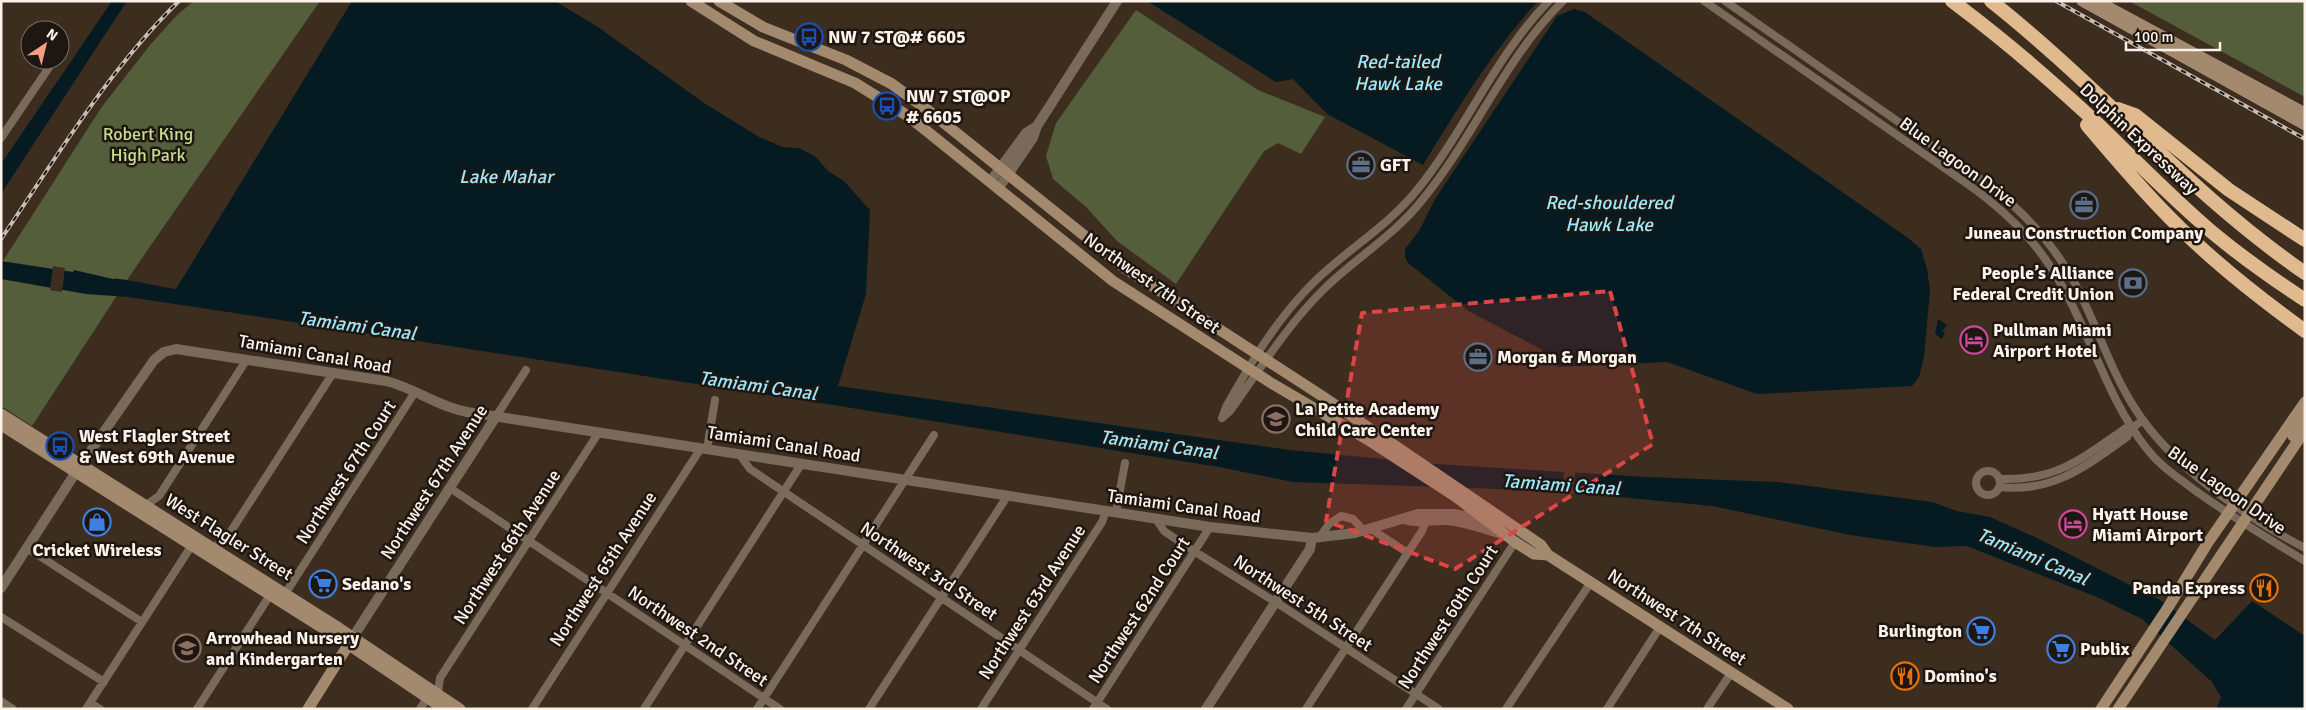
<svg xmlns="http://www.w3.org/2000/svg" width="2306" height="710" font-family="Signika,sans-serif">
<rect width="100%" height="100%" fill="#3c2d1f"/>
<!-- green -->
<path fill="#555e3b" d="M194,1H320L131,274L32,426L1,406V264L101,108L150,45L177,15Z
M2129,1H2305V97Z
M1136,10L1258,90L1325,117L1301,154L1278,143L1264,151L1176,284L1117,241L1086,207L1053,179L1046,156L1056,123Z"/>
<!-- water -->
<path fill="#061b21" d="M112,1H127L1,194V164Z
M352,1H555L598,27L704,103L759,137L783,147L799,148L816,157L828,171L844,181L870,210L866,294L838,386L1290,450L1435,464L1646,477L1778,482L1932,502L1957,511L1990,517L2037,538L2160,600L2215,640L2252,601L2305,636V709H2216L2221,697L2212,682L2142,619L2099,598L1967,546L1935,547L1850,535L1712,506L1557,491L1293,482L1219,467L833,405L248,315L128,297L86,294L1,279V261L73,272L74,270L113,279C118,277 166,288 176,289Z
M1147,1H1538C1492,51 1458,108 1423,165L1327,114L1293,79L1276,82Z
M1574,9L1585,12L1908,238L1921,249L1927,269L1930,290L1924,357L1919,377L1912,386L1757,394L1667,362L1559,367L1541,349L1470,312L1408,263L1405,257V249L1419,231L1435,199L1557,16Z
M1938,319L1947,325L1942,331L1945,333L1942,339L1935,334Z
M2137,528L2140,532L2137,538H2128L2127,532Z"/>
<!-- pier -->
<path fill="#3c2d1f" d="M53,266L65,268L62,292L50,290Z
M1564,469L1575,470L1574,495L1563,494Z"/>
<g fill="none" stroke-linecap="round" stroke-linejoin="round">
<!-- minor -->
<path stroke="#7a6a59" stroke-width="8" d="M1704,1L1966,183C2005,210 2038,242 2061,284C2092,338 2108,400 2147,449C2160,466 2176,476 2193,489C2229,515 2267,538 2305,561
M1725,1L1986,183C2021,209 2050,240 2072,278C2095,319 2108,366 2134,407C2170,465 2245,517 2305,548
M1,138L54,60
M497,415L526,370
M1222,418L1230,411C1260,369 1288,324 1325,288C1357,257 1395,235 1423,199C1474,137 1505,58 1563,1
M1222,418L1226,407C1251,362 1278,317 1315,281C1348,249 1388,226 1417,190C1465,131 1495,56 1549,1
M707,449L715,400
M739,454L750,469L1107,709
M1976 483a12 12 0 1 1 24 0a12 12 0 1 1-24 0Z
M1999,479C2057,481 2081,459 2126,428H2132
M1999,487C2053,493 2086,466 2127,437L2132,428L2143,420
M450,488L780,709
M146,505L159,496L247,359
M1116,512L1125,463
M1156,519L1164,531L1189,548L1285,608L1439,709
M1371,529L1408,553
M1319,538L1329,524L1341,516L1353,519L1364,531
M27,548L142,622
M213,548L226,539L333,373
M285,594L415,392
M1,617L104,682
M438,693L440,678L599,432
M1,701L13,709
M90,703L100,709
M86,709L192,545
M197,709L270,595
M420,709L427,698
M532,709L701,448
M644,709L802,463
M757,709L934,435
M869,709L1008,495
M981,709L1102,522L1106,511
M1093,709L1210,527
M1306,709L1422,531L1426,520
M1406,709L1515,542
M1506,709L1591,582
M1607,709L1660,627
M1707,709L1731,673"/>
<!-- tertiary -->
<path stroke="#7a6a59" stroke-width="10" d="M990,182L1026,133L1037,126
M998,189L1033,138L1037,126L1117,1
M1404,519C1418,524 1433,519 1448,520C1467,522 1484,529 1502,534
M1,588L76,472L154,360L164,352L176,349L386,381C415,388 436,406 467,412L1210,527L1312,538L1355,533L1418,514H1454L1484,520
M353,637L497,415
M1206,709L1310,549L1312,538"/>
<!-- secondary -->
<path stroke="#a38a6f" stroke-width="11" d="M691,1L754,41L855,83L908,116L1113,281L1271,383L1365,438L1456,497L1515,542L1534,554L1548,555
M719,1L763,27L846,60L892,84L929,111L1126,269L1322,396L1541,545L1548,555L1788,709
M2082,1L2305,125
M2101,3L2305,113
M1,414L339,628L460,709
M1,425L340,639L444,709
M2293,436L2305,415
M308,709L352,639
M2101,709L2167,609L2207,544L2305,402
M2118,709L2305,430"/>
<!-- motorway -->
<path stroke="#e0b98e" stroke-width="14" d="M1952,1C2003,39 2053,82 2100,126C2137,162 2173,199 2213,233C2242,257 2273,279 2305,300
M1991,1C2100,87 2190,194 2305,273
M2118,109L2135,115L2229,190L2305,240
M2087,125C2114,157 2141,189 2171,219C2211,260 2258,297 2305,331"/>
<!-- rail casing -->
<g stroke="#c8bdb3" stroke-width="4">
<path id="rail" d="M2056,1L2305,139
M1,239C57,157 108,70 179,1"/>
</g>
<!-- rail -->
<use href="#rail" stroke="#1e1711" stroke-width="2" stroke-dasharray="5.5" stroke-linecap="butt"/>
</g>
<!-- marked area -->
<path fill="#dc4645" fill-opacity="0.2" stroke="#dc4645" stroke-width="4" stroke-dasharray="10 6" stroke-linejoin="round" d="M1610,291L1653,444L1455,569L1326,521L1362,313Z"/>
<!-- icons -->
<defs>
<g id="bus-ring" transform="scale(1.4375)"><circle r="9.5" fill="#1e1711" stroke="#1a4fb4" stroke-width="1.5"/><path d="M-5-6H5V4H4V6H2V4H-2V6H-4V4H-5ZM-3.5-4V0h7V-4ZM-3.5 1.2v1.5H-2V1.2ZM2 1.2v1.5H3.5V1.2Z" fill="#1a4fb4"/></g>
<g id="office-ring" transform="scale(1.4375)"><circle r="9.5" fill="#1e1711" stroke="#5c6f8a" stroke-width="1.5"/><path d="M-6-3h4V-5.5h4V-3h4V5H-6ZM-1-4.5V-3h2v-1.5ZM-6 0V1H6V0Z" fill="#5c6f8a"/></g>
<g id="bank-ring" transform="scale(1.4375)"><circle r="9.5" fill="#1e1711" stroke="#5c6f8a" stroke-width="1.5"/><path d="M-6-4H6V4H-6ZM0-2.3a2.3 2.3 0 1 0 0 4.6a2.3 2.3 0 1 0 0-4.6Z" fill="#5c6f8a"/></g>
<g id="hotel-ring" transform="scale(1.4375)"><circle r="9.5" fill="#1e1711" stroke="#d1479c" stroke-width="1.5"/><path d="M-6-4.5h1.5V1H6V5H4.5V3h-9V5H-6ZM-4 0a1.8 1.8 0 1 1 3.6 0ZM.5 0V-2.5h3Q6-2.5 6 0Z" fill="#d1479c"/></g>
<g id="school-ring" transform="scale(1.4375)"><circle r="9.5" fill="#1e1711" stroke="#8d6e63" stroke-width="1.5"/><path d="M0-5L7-2L0 1L-7-2ZM-4 1L0 2.5L4 1V4Q0 6-4 4Z" fill="#8d6e63"/></g>
<g id="shop-ring" transform="scale(1.4375)"><circle r="9.5" fill="#1e1711" stroke="#3f7fe0" stroke-width="1.5"/><path d="M-5-2.5h2.3a2.7 3.5 0 0 1 5.4 0H5L5.5 6h-11ZM-1.5-2.5h3a1.5 2.3 0 0 0-3 0Z" fill="#3f7fe0"/></g>
<g id="supermarket-ring" transform="scale(1.4375)"><circle r="9.5" fill="#1e1711" stroke="#3f7fe0" stroke-width="1.5"/><path d="M-6-5.5h2.5l.6 2H6L4.5 2H-2.5L-4.4-4H-6ZM-1.5 3.2a1.3 1.3 0 1 0 .1 0ZM3 3.2a1.3 1.3 0 1 0 .1 0Z" fill="#3f7fe0"/></g>
<g id="restaurant-ring" transform="scale(1.4375)"><circle r="9.5" fill="#1e1711" stroke="#e8710a" stroke-width="1.5"/><path d="M-5-6h1v4h1v-4h1v4h1v-4h1v5L-1.5 .5V6h-2V.5L-5-1ZM5-6V6H3V1.5H1.5Q1.5-4 5-6Z" fill="#e8710a"/></g>
</defs>
<g fill-rule="evenodd">
<use href="#bus-ring" x="809" y="37"/>
<use href="#bus-ring" x="887" y="106"/>
<use href="#office-ring" x="1361" y="165"/>
<use href="#office-ring" x="2084" y="205"/>
<use href="#bank-ring" x="2133" y="283"/>
<use href="#hotel-ring" x="1974" y="340"/>
<use href="#office-ring" x="1478" y="357"/>
<use href="#school-ring" x="1276" y="419"/>
<use href="#bus-ring" x="60" y="446"/>
<use href="#shop-ring" x="97" y="522"/>
<use href="#hotel-ring" x="2073" y="524"/>
<use href="#supermarket-ring" x="323" y="584"/>
<use href="#restaurant-ring" x="2264" y="588"/>
<use href="#supermarket-ring" x="1981" y="631"/>
<use href="#school-ring" x="187" y="648"/>
<use href="#supermarket-ring" x="2061" y="649"/>
<use href="#restaurant-ring" x="1905" y="676"/>
</g>
<g text-anchor="middle" stroke-width="5" stroke-linejoin="round" paint-order="stroke">
<!-- poi labels -->
<g font-size="18" font-weight="bold" fill="#fcf2e9" stroke="#1e1711" text-anchor="start">
<text x="828" y="43">NW 7 ST@# 6605</text>
<text x="906" y="102">NW 7 ST@OP<tspan x="906" dy="21"># 6605</tspan></text>
<text x="1380" y="171">GFT</text>
<text x="2084" y="239" text-anchor="middle">Juneau Construction Company</text>
<text x="2114" y="279" text-anchor="end">People’s Alliance<tspan x="2114" dy="21">Federal Credit Union</tspan></text>
<text x="1993" y="336">Pullman Miami<tspan x="1993" dy="21">Airport Hotel</tspan></text>
<text x="1497" y="363">Morgan &amp; Morgan</text>
<text x="1295" y="415">La Petite Academy<tspan x="1295" dy="21">Child Care Center</tspan></text>
<text x="79" y="442">West Flagler Street<tspan x="79" dy="21">&amp; West 69th Avenue</tspan></text>
<text x="2092" y="520">Hyatt House<tspan x="2092" dy="21">Miami Airport</tspan></text>
<text x="97" y="556" text-anchor="middle">Cricket Wireless</text>
<text x="342" y="590">Sedano's</text>
<text x="2245" y="594" text-anchor="end">Panda Express</text>
<text x="1962" y="637" text-anchor="end">Burlington</text>
<text x="206" y="644">Arrowhead Nursery<tspan x="206" dy="21">and Kindergarten</tspan></text>
<text x="2080" y="655">Publix</text>
<text x="1924" y="682">Domino's</text>
</g>
<!-- park labels -->
<g font-size="18" fill="#c6dc8e" stroke="#1e1711">
<text x="148" y="140">Robert King<tspan x="148" dy="21">High Park</tspan></text>
</g>
<!-- street labels -->
<g font-size="18" fill="#fcf2e9" stroke="#1e1711">
<text transform="translate(2139 139) rotate(43)" y="6">Dolphin Expressway</text>
<text transform="translate(1958 162) rotate(36)" y="6">Blue Lagoon Drive</text>
<text transform="translate(1152 283) rotate(35)" y="6">Northwest 7th Street</text>
<text transform="translate(315 354) rotate(10)" y="6">Tamiami Canal Road</text>
<text transform="translate(784 444) rotate(9)" y="6">Tamiami Canal Road</text>
<text transform="translate(346 472) rotate(-57)" y="6">Northwest 67th Court</text>
<text transform="translate(434 482) rotate(-57)" y="6">Northwest 67th Avenue</text>
<text transform="translate(2227 490) rotate(35)" y="6">Blue Lagoon Drive</text>
<text transform="translate(1184 506) rotate(8)" y="6">Tamiami Canal Road</text>
<text transform="translate(229 537) rotate(32)" y="6">West Flagler Street</text>
<text transform="translate(507 547) rotate(-57)" y="6">Northwest 66th Avenue</text>
<text transform="translate(603 569) rotate(-57)" y="6">Northwest 65th Avenue</text>
<text transform="translate(929 571) rotate(34)" y="6">Northwest 3rd Street</text>
<text transform="translate(1032 602) rotate(-57)" y="6">Northwest 63rd Avenue</text>
<text transform="translate(1303 603) rotate(33)" y="6">Northwest 5th Street</text>
<text transform="translate(1139 610) rotate(-57)" y="6">Northwest 62nd Court</text>
<text transform="translate(1448 617) rotate(-57)" y="6">Northwest 60th Court</text>
<text transform="translate(1677 617) rotate(33)" y="6">Northwest 7th Street</text>
<text transform="translate(698 636) rotate(34)" y="6">Northwest 2nd Street</text>
</g>
<!-- water labels -->
<g font-size="19" font-style="italic" fill="#9ae8fe" stroke="#1e1711">
<text x="1398" y="68">Red-tailed<tspan x="1398" dy="22">Hawk Lake</tspan></text>
<text x="506" y="183">Lake Mahar</text>
<text x="1609" y="209">Red-shouldered<tspan x="1609" dy="22">Hawk Lake</tspan></text>
<text transform="translate(357 325) rotate(8)" y="7">Tamiami Canal</text>
<text transform="translate(758 385) rotate(8)" y="7">Tamiami Canal</text>
<text transform="translate(1159 444) rotate(8)" y="7">Tamiami Canal</text>
<text transform="translate(1561 484) rotate(4)" y="7">Tamiami Canal</text>
<text transform="translate(2033 556) rotate(23)" y="7">Tamiami Canal</text>
</g>
</g>
<!-- border -->
<rect width="2306" height="710" fill="none" stroke="#fcf2e9" stroke-width="5"/>
<!-- north arrow -->
<g transform="translate(45 45) rotate(35)"><circle r="24" fill="#1e1711" stroke="#776f67"/>
<path d="M0-4L9 19L0 12L-9 19Z" fill="#f39f83"/>
<text y="-8" font-size="14" font-weight="bold" text-anchor="middle" fill="#fcf2e9">N</text>
</g>
<!-- scale -->
<path d="M2126 42v8h94v-8" fill="none" stroke="#fcf2e9" stroke-width="2.5"/>
<text x="2134" y="42" font-size="15" fill="#fcf2e9" stroke="#1e1711" stroke-width="4" paint-order="stroke">100 m</text>
</svg>
